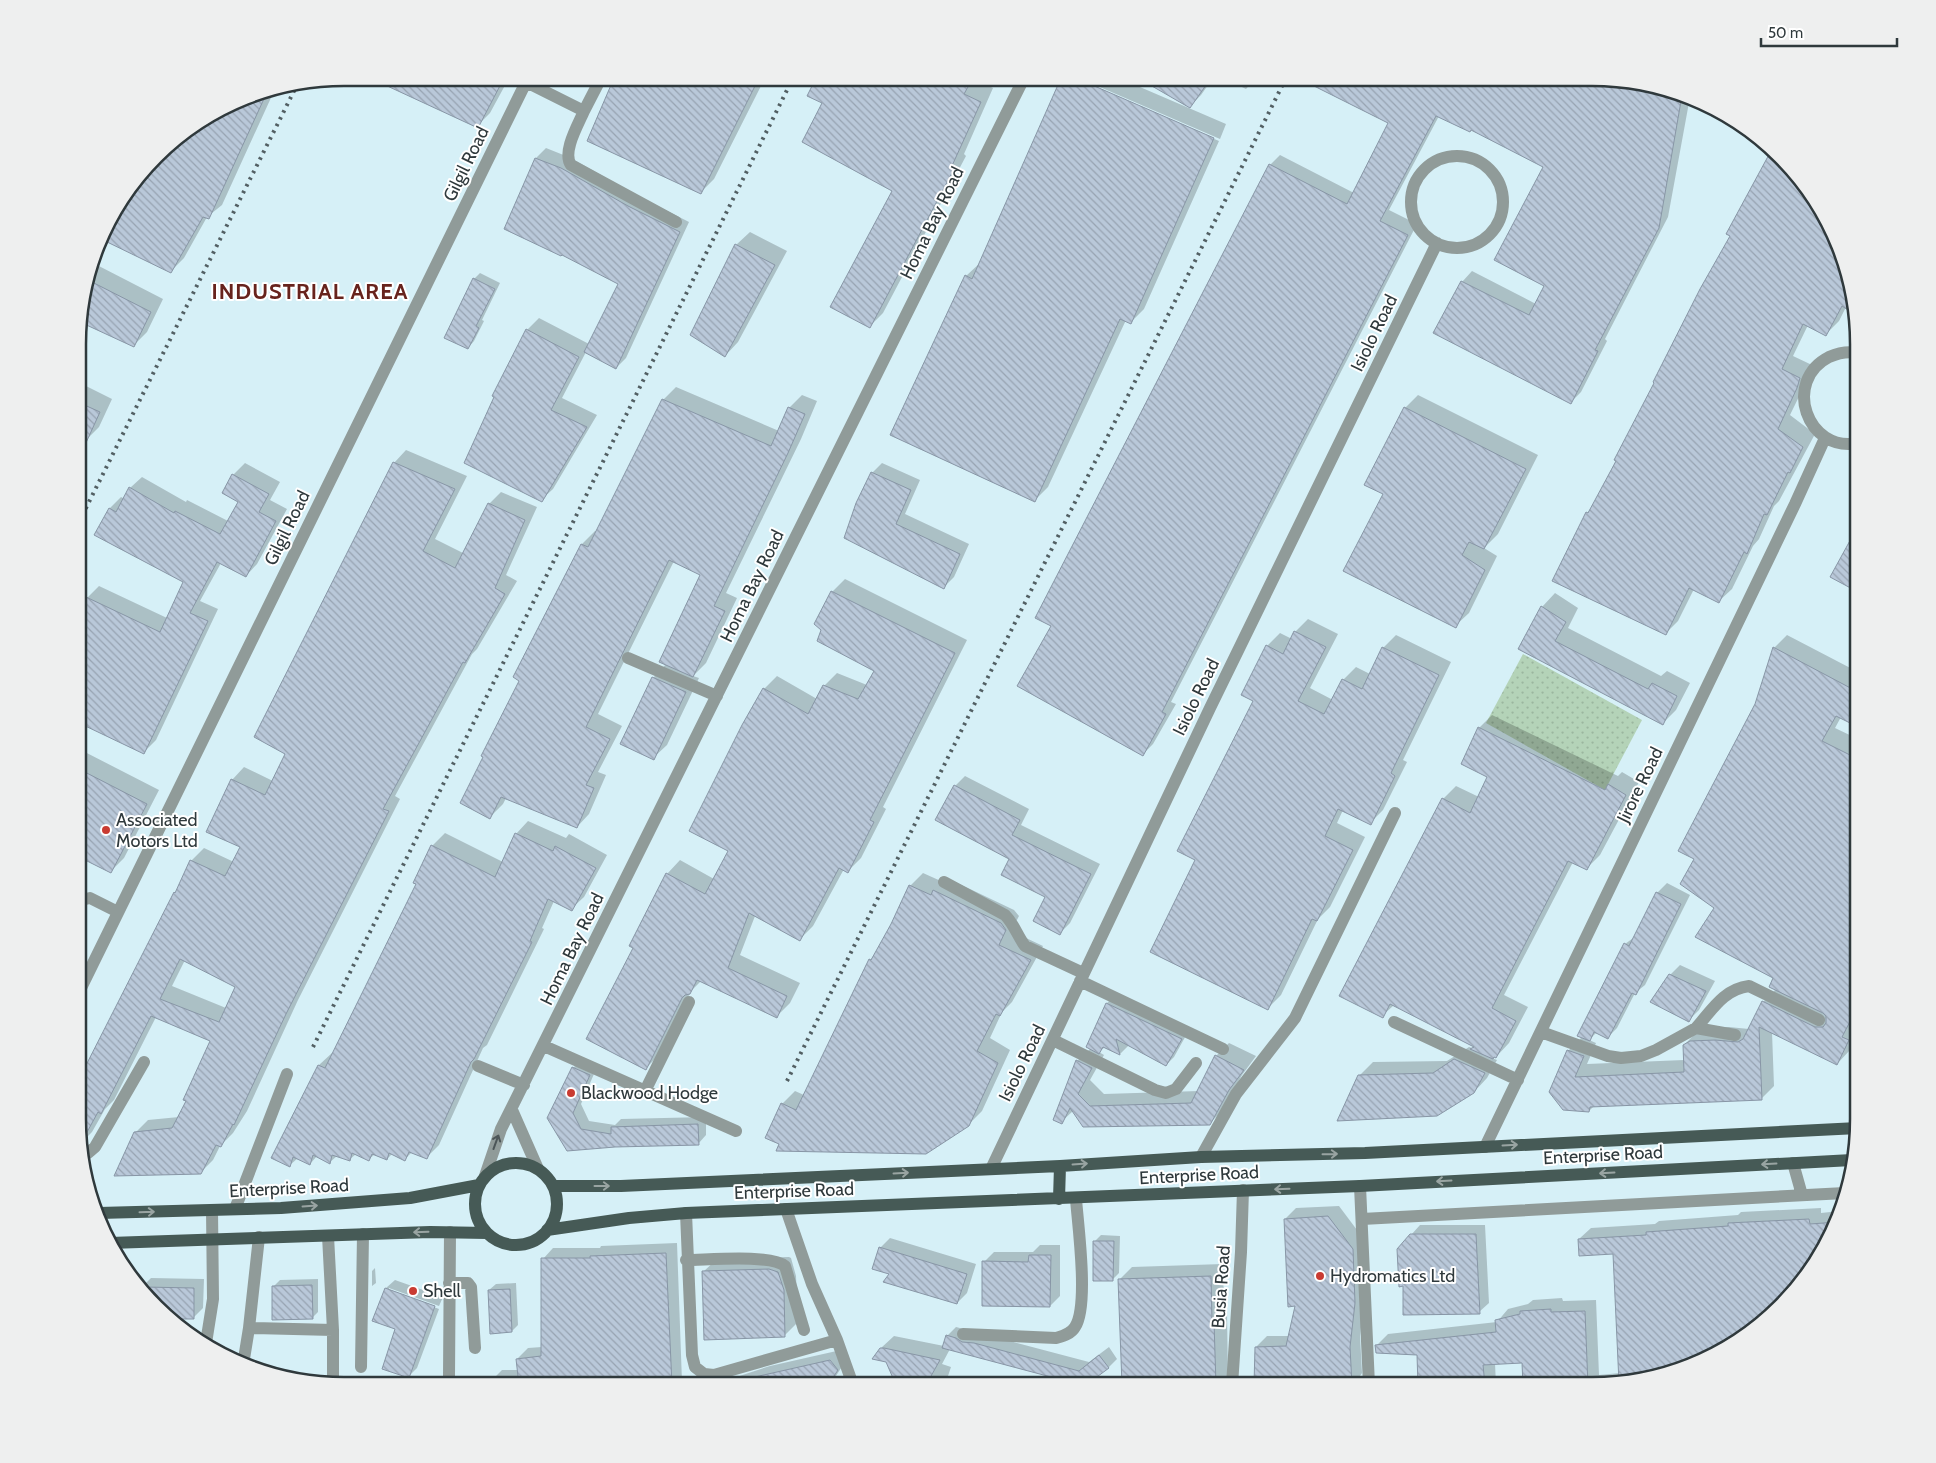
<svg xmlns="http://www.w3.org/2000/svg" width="1936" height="1463" font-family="Cabin,sans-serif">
<defs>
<pattern id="grass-dots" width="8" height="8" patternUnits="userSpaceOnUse" patternTransform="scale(1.25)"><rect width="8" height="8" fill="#b4d3b8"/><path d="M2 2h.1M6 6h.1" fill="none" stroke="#9bb69f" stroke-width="1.8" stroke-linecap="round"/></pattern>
<pattern id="building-back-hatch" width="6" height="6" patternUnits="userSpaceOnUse" patternTransform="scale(1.25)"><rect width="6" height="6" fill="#b9c8d9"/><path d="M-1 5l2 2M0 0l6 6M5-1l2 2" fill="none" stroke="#97a3b1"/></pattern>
</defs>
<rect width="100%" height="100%" fill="#d6f0f7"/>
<!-- grass -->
<path fill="url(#grass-dots)" d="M1523,654L1642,720L1605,790L1486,723Z"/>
<!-- shadow -->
<path fill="#0003" fill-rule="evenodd" d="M373,78H509L490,113L477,126Z
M616,78H765L714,179L701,192L588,141Z
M817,78H978L976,80L993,88L964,154L966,156L883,313L869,327L894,191L824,103L809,95Z
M1062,78H1073L1219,141L1144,309L1131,322L1126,320L1048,487L1035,500L966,276L980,263Z
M1079,78H1119L1226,124L1220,139Z
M1141,78H1213L1201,95L1190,106Z
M1223,78H1256L1246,89Z
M1308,78H1609L1690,97L1668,217L1605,339L1607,341L1581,392L1571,402L1462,282L1472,271L1536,304L1546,285L1544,167L1471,129L1439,116L1389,210L1417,224L1171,702L1176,704L1153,744L1143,754L1053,626L1270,165L1280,155L1354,193L1390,122L1307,81Z
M275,89L222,205L207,217L184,258L171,271L113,211L169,144L258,92Z
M546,148L571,158L638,196L689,222L626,358L616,368L586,352L562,398L597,415L553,489L541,500L527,330L539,318L589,344L619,283L562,253L505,229L536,158Z
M1773,150L1831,227L1849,276L1854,312L1846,307L1839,321L1826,334L1808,325L1793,356L1812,365L1810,374L1790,415L1815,434L1779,501L1774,506L1759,539L1753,546L1732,589L1719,601L1694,589L1678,621L1665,634L1587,513L1592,507L1732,236Z
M750,232L787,251L738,342L725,356L736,245Z
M95,264L163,299L147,332L134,345L87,324L80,339V309Z
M480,273L500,283L482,320L484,321L474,341L468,348L474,279Z
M80,383L112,399L99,427L86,440L80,437Z
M676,387L779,431L789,408L802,395L817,401L801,439L726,593L737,598L706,663L693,676L699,678L667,745L653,758V678L666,664L702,575L674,561L598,714L622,726L598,772L606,775L589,814L577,827L506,798L503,804L490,817L521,680L515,677L582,544L595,531L597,532L663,400Z
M1418,395L1538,455L1498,534L1484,548L1497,556L1469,613L1455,626L1384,494L1405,408Z
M406,450L467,476L435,539L463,553L489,504L501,492L537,507L506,575L517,581L477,649L472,654L395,796L400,799L298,1000L247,1111L233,1133L220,1146L213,1160L200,1173L135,1133L148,1120L179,1117L212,1040L156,1017L114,1100L105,1109L92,1132L80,1144L78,1084L178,890L191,861L204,848L234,862L241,847L232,780L244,767L273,781L287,754L394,463ZM185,960L237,986L226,1008L172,986Z
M245,463L280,482L270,500L287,509L257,564L246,576L221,563L200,601L218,609L156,740L144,752L79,721V615L87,598L99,586L167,618L185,581L96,534L110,508L121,497L125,499L130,488L142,477L186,502L187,500L228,521L239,501L224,493L233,475Z
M882,463L920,480L905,514L969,544L954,577L944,587L846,537L872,473Z
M1858,529V591L1832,577Z
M845,579L967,640L883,807L886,809L861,858L848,871L844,869L813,926L800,939L755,916L740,955L800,983L790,1003L777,1016L701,981L691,991L659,1055L646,1068L635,947L631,945L667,874L680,860L714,879L730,851L764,689L777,676L817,699L824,686L837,673L867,685L876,671L832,592Z
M1555,593L1578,608L1568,628L1661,676L1667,671L1690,683L1676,710L1663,723L1520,648L1542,607Z
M1308,619L1338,634L1310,688L1333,700L1343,680L1356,667L1370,674L1383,648L1396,635L1451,662L1403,760L1407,762L1383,810L1370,823L1343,810L1337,823L1365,837L1330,907L1318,919L1281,995L1268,1008L1196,860L1255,701L1267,646L1280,633L1292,639L1295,632Z
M1787,635L1858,672V726L1841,717L1835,728L1858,739V1017L1855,1023L1858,1025V1034L1850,1050L1837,1064L1772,1032L1774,1086L1761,1099L1594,1106L1589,1111L1563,1109L1568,1051L1582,1037L1625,944L1636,936L1657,893L1667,883L1690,895L1645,985L1635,993L1617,1028L1608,1037L1597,1032L1589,1040L1596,1043L1587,1064L1684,1060V1045L1697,1032L1704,1028L1729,1027L1749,1029L1763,1002L1776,989L1775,977L1716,907L1696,859L1756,705L1774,648Z
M1492,715L1618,776L1622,772L1639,782L1600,855L1587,868L1573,862L1504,995L1528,1007L1509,1043L1496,1057L1492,1058L1497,1060L1487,1078L1474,1092L1359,1076L1373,1062L1447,1061L1469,1047L1472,1048L1475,1046L1394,1005L1382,1016L1443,799L1456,786L1479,797L1489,776L1479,728Z
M79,749L159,790L124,858L111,871L85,859L79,872Z
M965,776L1029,809L1021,825L1100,864L1070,923L1060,933L1047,896L1010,858L955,786Z
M528,821L566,838L569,834L607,855L584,897L571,909L554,901L542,928L544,929L487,1045L483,1048L439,1145L427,1157L412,1152L405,1159L393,1153L387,1159L375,1154L368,1160L356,1154L349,1160L337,1156L330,1162L317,1156L310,1164L298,1158L290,1165L319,1065L332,1053H333L418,884L415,882L432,846L445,833L503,862L516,834Z
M923,873L943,882L947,878L1014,910L1019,916L1011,931L1043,946L1012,1002L1002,1012L990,1038L1010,1050L982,1111L968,1125L781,1143L782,1104L795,1091L804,1095L870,960L875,955L892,924L910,886Z
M1680,965L1715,981L1699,1010L1689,1020L1670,975Z
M1116,995L1189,1030L1174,1057L1166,1065L1129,1045L1120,1054L1105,1047L1099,1052L1104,1055L1090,1080L1104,1094L1199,1091L1216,1056L1229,1043L1256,1056L1242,1075L1223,1110L1209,1124L1073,1111L1061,1122L1077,1061L1091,1048L1088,1047L1107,1003Z
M581,1060L597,1067L581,1104L589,1121L615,1125L621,1119L706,1117V1135L698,1144L614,1145L568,1150L573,1068Z
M1339,1206L1363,1238L1365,1292L1360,1336L1362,1373L1360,1376L1361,1385H1255L1256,1347L1267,1336H1290L1296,1305L1285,1219L1296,1208Z
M1821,1208V1213L1840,1211L1838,1221L1792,1294L1709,1358L1644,1380L1592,1386L1522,1385H1524L1523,1362L1495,1363L1496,1385H1419V1354L1377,1345L1388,1334L1497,1322L1508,1309L1528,1304L1533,1300L1562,1298L1563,1301L1596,1300L1599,1375L1620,1373L1614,1253L1579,1239L1591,1228L1655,1224L1659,1221L1738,1215L1741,1212Z
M1420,1225H1485L1489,1303L1479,1312L1404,1284L1411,1235Z
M1101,1235L1120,1236L1119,1273L1113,1279L1094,1242Z
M890,1238L976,1264L967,1293L957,1303L891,1274L880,1248Z
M677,1243L682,1382L713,1372H718L721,1382L770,1366L841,1350L847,1359L830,1385H491V1381L502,1370H518L517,1359L528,1348L542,1347L543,1259L553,1248H600L601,1246Z
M1040,1245H1060V1296L1050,1306L984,1262L994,1252H1033Z
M789,1257L791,1258L796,1276L798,1322L784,1336L703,1272L717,1259Z
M1223,1264L1224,1310H1227L1228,1385H1123L1120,1279L1132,1267Z
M375,1268L376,1283L372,1286V1271Z
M151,1278L204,1279L203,1308L193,1318H167L143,1286Z
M318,1279V1312L312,1318L274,1286L280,1280Z
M395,1280L443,1297L439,1306L389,1288V1290L439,1309L417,1368L409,1376L396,1329L374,1320L386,1288Z
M516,1283L518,1325L512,1331L489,1290L496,1284Z
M956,1327L1089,1362L1109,1347L1117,1359L1109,1367L1084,1385L950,1349L942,1364L951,1367L945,1385H898L881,1348L894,1336L944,1346L947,1336Z"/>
<!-- building -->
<path fill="url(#building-back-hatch)" stroke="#8896a6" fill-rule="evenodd" d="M370,78H504L478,128Z
M614,78H759L701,194L587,141Z
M816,78H973L964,94L981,102L951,168L954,169L870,328L830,307L892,191L802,142L822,103L807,96Z
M1061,78H1076L1214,138L1131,324L1120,319L1035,502L890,435L965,275L972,279Z
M1138,78H1211L1190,108Z
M1298,78H1609L1679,94L1681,101L1659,228L1595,350L1598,351L1571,404L1433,333L1461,281L1529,315L1544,286L1494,260L1543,167L1471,130L1470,132L1436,116L1380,221L1408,235L1162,712L1166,714L1143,756L1017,686L1051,626L1035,618L1269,164L1347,204L1388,123Z
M268,90L209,219L203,217L171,273L103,240L113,211L169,144L258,92Z
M1772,149L1831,227L1849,276L1854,314L1842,306L1826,336L1803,324L1782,369L1800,378L1797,388L1778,429L1803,447L1790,473L1788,472L1767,515L1764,514L1747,554L1744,552L1719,603L1689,588L1666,635L1552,581L1586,512L1588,513L1616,461L1614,460L1654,383L1653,382L1700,289L1730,236L1726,234Z
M535,158L561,168L628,206L680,232L616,369L584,352L618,284L562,255L561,256L504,229Z
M735,244L775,265L725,357L690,335Z
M473,278L495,289L476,326L479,328L468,349L444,338Z
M90,281L151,312L134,347L80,322V309Z
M526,329L579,357L551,410L587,427L542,502L464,463L494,397L492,396Z
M662,399L771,446L788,407L805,414L788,453L714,606L725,611L693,677L659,662L700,575L669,560L586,727L610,739L586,785L594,788L577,828L501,797L490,819L460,803L483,757L481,756L519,681L513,677L581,544L588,547Z
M80,403L100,412L80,456Z
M1404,407L1526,469L1484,549L1469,542L1462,555L1485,570L1456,628L1343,571L1383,494L1364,485Z
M393,462L455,489L423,551L455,568L488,503L525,520L495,588L505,594L465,663L463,662L383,809L389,811L286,1014L234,1125L233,1124L221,1147L216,1145L201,1174L114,1176L134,1132L172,1128L186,1101L183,1100L210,1041L151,1016L101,1114L98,1112L80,1145L78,1136V1081L174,892L175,893L190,860L225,876L240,847L206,832L231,779L265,795L285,754L254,737ZM180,959L235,987L219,1022L160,999Z
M871,472L911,490L896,524L960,554L944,589L844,538L856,503Z
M232,474L269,494L259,512L276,521L246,577L217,562L190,613L208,621L144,754L79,723V612L86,597L160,632L183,582L94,535L109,508L116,512L129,487L174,513L175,511L220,534L238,502L222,493Z
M1858,526V592L1830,577Z
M831,591L955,653L870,820L874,822L848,873L839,868L800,941L749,913L728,968L787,996L777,1018L697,980L690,994L685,995L682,998L646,1070L586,1039L633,948L629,946L666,873L705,894L728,851L689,831L742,725L763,688L808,714L823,685L858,699L874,671L817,641L821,630L814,624Z
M1541,606L1566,622L1555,641L1648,689L1652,683L1677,696L1663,725L1518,649Z
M1294,631L1326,647L1298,701L1324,714L1342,679L1362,689L1382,647L1439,675L1391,773L1395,776L1371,825L1338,809L1325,836L1353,850L1317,921L1312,919L1268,1010L1150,952L1195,860L1177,851L1253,701L1241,695L1266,645L1283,654Z
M1773,647L1858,692V727L1836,716L1822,741L1858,759V1006L1842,1037L1849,1040L1837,1065L1759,1027L1762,1100L1590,1107L1589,1112L1563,1110L1549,1092L1567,1050L1584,1056L1575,1077L1684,1072L1683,1045L1690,1041L1715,1040L1738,1042L1743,1039L1762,1001L1815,1027H1823L1826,1023V1016L1823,1013L1769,987L1773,978L1695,937L1714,908L1680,884L1694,859L1678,851L1755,704Z
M652,677L686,692L654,760L620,744Z
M1478,727L1605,790L1608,784L1626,795L1587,870L1568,861L1492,1008L1516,1021L1496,1058L1494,1057L1493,1059L1470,1049L1474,1047L1390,1004L1383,1018L1339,996L1442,798L1470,813L1487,777L1461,764Z
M79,769L147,804L111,873L79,857Z
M954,785L1020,820L1012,835L1091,874L1060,935L1033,921L1045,897L1001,875L1009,859L935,820Z
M515,833L553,851L555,846L596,868L572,911L548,899L530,941L532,942L474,1059L471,1062L427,1159L409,1152L405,1161L389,1153L387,1160L372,1154L369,1161L352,1153L350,1161L332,1155L330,1164L313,1155L310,1165L293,1157L290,1167L271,1158L318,1065L325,1068L416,884L413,883L431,845L495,877Z
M909,885L931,895L933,890L1001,923L1006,930L999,945L1031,960L1000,1016L996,1014L977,1051L998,1063L969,1126L926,1154L776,1151L779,1144L765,1138L781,1103L796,1110L869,959L871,960L891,924Z
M1656,892L1681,904L1636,995L1632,993L1608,1039L1594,1032L1590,1041L1577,1036L1624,943L1629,946Z
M1669,974L1706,991L1689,1022L1650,1002Z
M1106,1003L1182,1039L1166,1066L1116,1039L1120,1055L1103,1047L1099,1054L1086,1047Z
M1215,1055L1244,1070L1229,1090L1210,1125L1083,1127L1070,1108L1062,1124L1053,1120L1076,1060L1092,1068L1078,1094L1090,1106L1191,1103Z
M1454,1059L1485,1073L1474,1093L1437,1116L1337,1121L1358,1075L1433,1073Z
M572,1067L590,1075L573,1113L581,1129L611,1134V1127L698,1124L699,1145L615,1147L567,1151L547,1118Z
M1328,1216L1353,1249L1355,1303L1350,1347L1352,1385H1254L1255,1347L1286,1346L1295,1306L1288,1307L1284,1219Z
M1809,1219L1810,1224L1837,1222L1792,1294L1709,1358L1644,1380L1619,1383L1613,1254L1579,1256L1578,1239L1646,1235V1232L1728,1226V1223Z
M1410,1234H1476L1480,1314L1403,1315V1286L1399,1287L1397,1249Z
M1093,1241H1114L1113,1281H1093Z
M879,1247L967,1274L957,1304L883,1282L889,1274L872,1269Z
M666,1253L672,1385H519L516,1359L541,1356V1258H590V1256Z
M1029,1255H1051L1050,1307L982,1306V1261L1028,1262Z
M769,1269L778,1272L784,1290L785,1337L704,1340L702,1271Z
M1211,1276L1212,1322H1214L1216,1385H1122L1118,1279Z
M312,1285L313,1319L272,1320V1286Z
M144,1287L194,1288V1319H168Z
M385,1288L435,1306L409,1378L382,1369L395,1329L372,1321Z
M510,1289L512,1332L490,1334L488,1290Z
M1551,1309V1312L1585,1311L1588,1386L1523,1385L1522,1363L1483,1365L1485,1385H1418L1417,1355L1376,1353L1375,1345L1496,1332L1495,1320L1520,1314V1311Z
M946,1335L956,1338L962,1342L974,1343L1079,1371L1099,1355L1109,1368L1086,1385H1081L942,1348Z
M880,1348H884L940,1360L926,1385H896L886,1362L872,1359Z
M830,1360L838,1370L828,1385H746V1379Z"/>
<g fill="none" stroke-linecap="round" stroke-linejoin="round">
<!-- minor -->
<path stroke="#909b99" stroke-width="12" d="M526,82L584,111L601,78
M584,111C578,125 562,152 571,165L676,222
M1411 202a46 46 0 1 1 92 0a46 46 0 1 1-92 0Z
M1858,443C1807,453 1782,381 1829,357C1838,353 1848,351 1858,353
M628,658L717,696
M944,882L1005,915C1014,924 1017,935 1025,946L1083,973
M79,903L81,900L90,898L118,912
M1080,981L1223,1049
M78,994L528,78
M1394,1022L1518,1080
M1696,1028C1712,1010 1724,989 1749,986L1819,1020
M1541,1032L1608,1056L1621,1058L1641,1056L1656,1050L1696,1028L1735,1035
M1053,1040L1155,1090L1166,1093L1176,1089L1196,1063
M544,1046L736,1131
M478,1066L524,1085
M645,1091L689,1002
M512,1110L538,1169
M1485,1147L1795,504L1825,438
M83,1154L88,1153L95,1147L144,1062
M1201,1157L1236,1094L1295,1018L1395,813
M1793,1163L1802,1195
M991,1169L1210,708L1437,243
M485,1176L501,1129L1024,78
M1360,1186L1369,1385
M235,1209L287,1074
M786,1209L812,1284L837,1340L853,1385
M686,1213L692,1355L695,1367L704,1374L714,1375L837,1340
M1362,1219L1845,1193
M450,1232L449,1378L453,1385
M259,1237L249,1328L333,1330L328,1236
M686,1260C707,1260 771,1254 785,1266L804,1330
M449,1283H468L471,1287L475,1348
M963,1334L1056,1338C1063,1336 1071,1334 1075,1327C1089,1306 1078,1226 1076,1199
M206,1343L213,1299L212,1210
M243,1365L249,1328
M361,1367L363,1234
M333,1385V1330
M861,1385H871
M1232,1385L1241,1252L1243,1190"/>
<!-- major -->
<path stroke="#465a56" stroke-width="12" d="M475 1204a41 41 0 1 1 82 0a41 41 0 1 1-82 0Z
M553,1186H621L1060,1166L1201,1157L1365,1153L1858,1128
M1059,1199L1060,1166
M99,1213L281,1208L410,1198L479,1185
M547,1230L629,1218L686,1213L1360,1186L1852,1160
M110,1243L430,1232L487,1233"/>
<!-- rail -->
<path stroke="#525f63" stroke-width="4" stroke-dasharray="2.5 5" stroke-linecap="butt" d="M79,522L297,85
M313,1047L793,78
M787,1081L1286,78"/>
</g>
<!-- one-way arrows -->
<defs><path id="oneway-shaft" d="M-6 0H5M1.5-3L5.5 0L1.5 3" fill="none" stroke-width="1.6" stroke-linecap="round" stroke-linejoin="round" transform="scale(1.25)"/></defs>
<use stroke="#4c5658" href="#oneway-shaft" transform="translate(496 1142) rotate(-70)"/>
<g stroke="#99a4a2">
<use href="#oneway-shaft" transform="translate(1510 1145) rotate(-3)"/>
<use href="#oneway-shaft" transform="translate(1330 1154) rotate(-1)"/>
<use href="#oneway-shaft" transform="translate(1080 1164) rotate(-4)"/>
<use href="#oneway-shaft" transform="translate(1769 1164) rotate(177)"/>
<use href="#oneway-shaft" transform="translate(901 1173) rotate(-3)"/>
<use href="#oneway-shaft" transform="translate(1607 1173) rotate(177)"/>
<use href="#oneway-shaft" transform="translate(1444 1181) rotate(177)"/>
<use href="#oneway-shaft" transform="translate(602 1186)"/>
<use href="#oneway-shaft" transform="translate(1282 1189) rotate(178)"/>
<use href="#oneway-shaft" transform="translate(310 1206) rotate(-4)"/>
<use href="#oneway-shaft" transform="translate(147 1212) rotate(-2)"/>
<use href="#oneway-shaft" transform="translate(421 1232) rotate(178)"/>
</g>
<!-- markers -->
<g fill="#c93b32" stroke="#fff" stroke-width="2">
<circle cx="106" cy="830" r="5"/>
<circle cx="571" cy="1093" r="5"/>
<circle cx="1320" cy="1276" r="5"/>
<circle cx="413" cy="1291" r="5"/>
</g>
<g text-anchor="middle" stroke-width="4" stroke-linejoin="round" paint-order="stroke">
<!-- street labels -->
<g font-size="18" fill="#2f393c" stroke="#fff">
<text transform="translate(466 164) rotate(-64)" y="6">Gilgil Road</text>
<text transform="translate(932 223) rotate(-64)" y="6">Homa Bay Road</text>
<text transform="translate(1374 333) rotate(-64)" y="6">Isiolo Road</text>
<text transform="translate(287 528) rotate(-64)" y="6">Gilgil Road</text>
<text transform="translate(752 586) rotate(-64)" y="6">Homa Bay Road</text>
<text transform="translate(1196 697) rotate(-64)" y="6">Isiolo Road</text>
<text transform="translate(1640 785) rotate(-64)" y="6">Jirore Road</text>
<text transform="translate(572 949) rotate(-64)" y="6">Homa Bay Road</text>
<text transform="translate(1022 1063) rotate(-64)" y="6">Isiolo Road</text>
<text transform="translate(1603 1155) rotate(-3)" y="6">Enterprise Road</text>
<text transform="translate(1199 1175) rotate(-3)" y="6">Enterprise Road</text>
<text transform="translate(289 1188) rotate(-3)" y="6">Enterprise Road</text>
<text transform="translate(794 1191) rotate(-2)" y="6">Enterprise Road</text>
<text transform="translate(1221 1287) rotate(-86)" y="6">Busia Road</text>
</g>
<!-- poi labels -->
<g font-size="18" fill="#2f393c" stroke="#fff" text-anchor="start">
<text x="116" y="826">Associated<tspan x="116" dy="21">Motors Ltd</tspan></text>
<text x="581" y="1099">Blackwood Hodge</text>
<text x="1330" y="1282">Hydromatics Ltd</text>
<text x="423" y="1297">Shell</text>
</g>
<!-- district labels -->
<g font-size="22" font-weight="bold" letter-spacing="1" fill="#67231d" stroke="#fff">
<text x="310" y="299">INDUSTRIAL AREA</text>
</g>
</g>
<!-- crop -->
<path d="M0 0H1936V1463H0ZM344 86H1592A258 258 0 0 1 1850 344V1119A258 258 0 0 1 1592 1377H344A258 258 0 0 1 86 1119V344A258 258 0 0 1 344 86Z" fill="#eeefef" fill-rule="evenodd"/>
<path fill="none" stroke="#2f393c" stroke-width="2.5" d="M344 86H1592A258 258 0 0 1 1850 344V1119A258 258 0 0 1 1592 1377H344A258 258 0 0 1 86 1119V344A258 258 0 0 1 344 86Z"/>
<!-- scale -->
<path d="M1761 38v8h136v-8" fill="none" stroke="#2f393c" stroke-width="2.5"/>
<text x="1768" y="38" font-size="15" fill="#2f393c" stroke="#ffffff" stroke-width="4" paint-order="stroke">50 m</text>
</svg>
